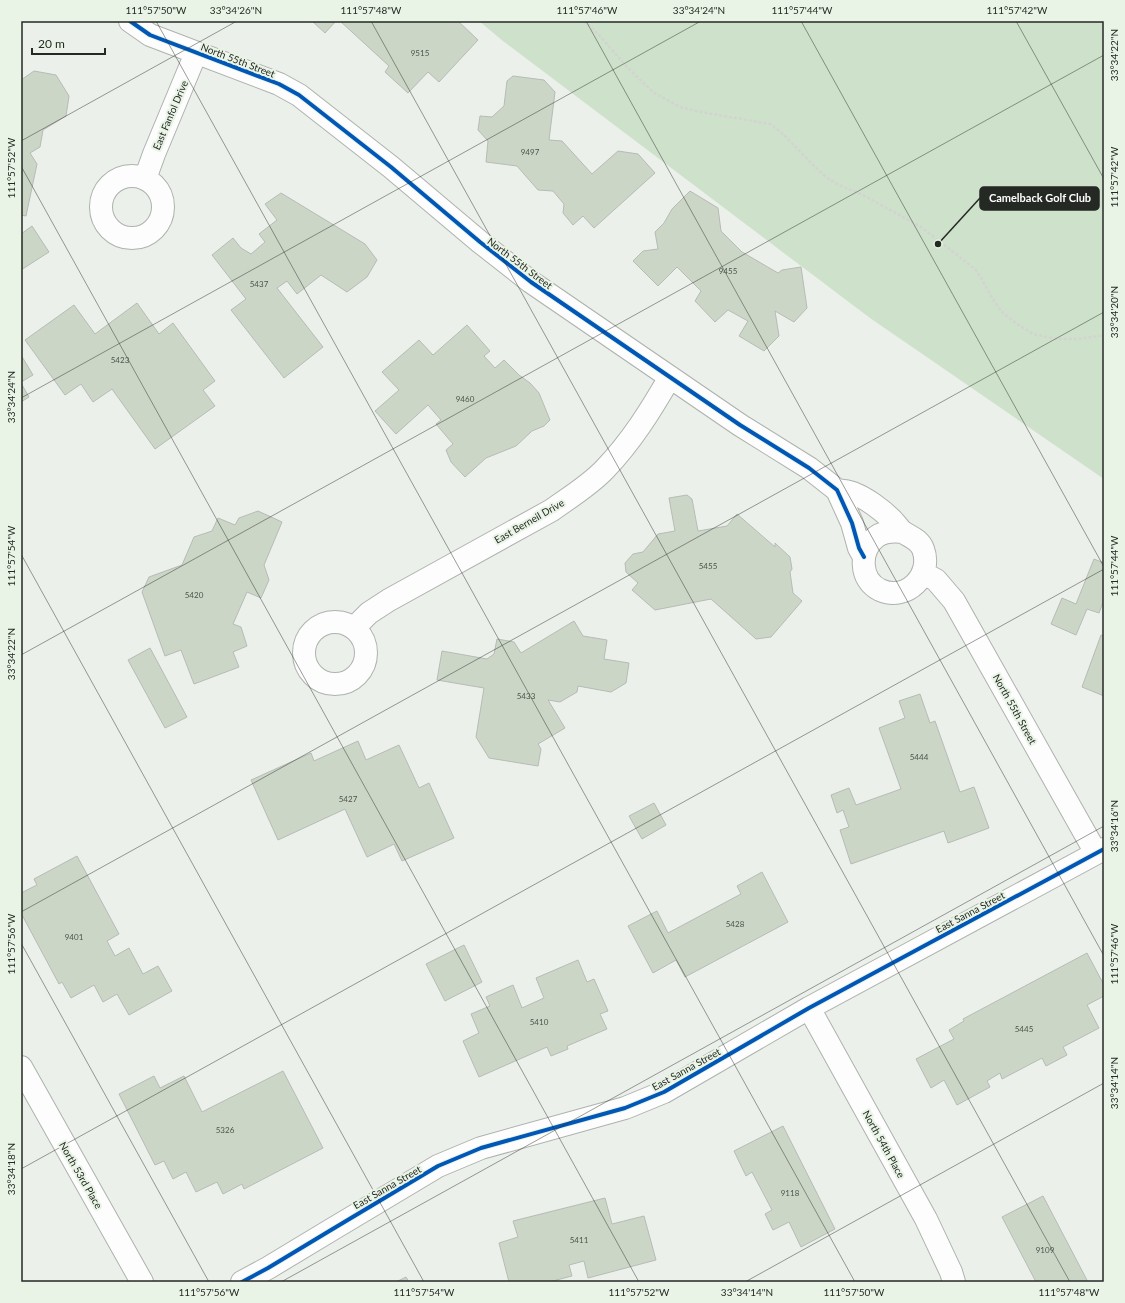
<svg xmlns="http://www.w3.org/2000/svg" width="1125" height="1303" font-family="Lato,sans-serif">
<rect width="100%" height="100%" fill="#ebf0ea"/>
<!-- green -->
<path fill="#cee1ca" d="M479,21H1104V479L870,318L503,41Z"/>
<!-- building -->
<path fill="#cbd6c7" stroke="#b7bbb6" d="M312,21H336L325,33Z
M340,21H458L478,40L439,82L428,72L408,93L385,72L389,66Z
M34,71L56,75L69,96L66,116L43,130L40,147L30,153L37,164L26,216L21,215V80Z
M513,76L544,80L555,92L549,140L562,141L592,174L618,151L638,154L655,173L594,228L583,216L573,225L563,213L564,204L553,191L538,190L517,166L486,162L488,141L478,130L480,116L492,117L504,106L507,81Z
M690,191L718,208L721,231L742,252L778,273L782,270L801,267L807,308L794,322L775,311L779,336L764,351L739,336L748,321L728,310L715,322L695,301L701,291L677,267L658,286L633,261L643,251L658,249L655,232L664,223L672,209Z
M281,193L365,244L377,260L367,277L347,292L321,275L297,294L287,281L277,288L323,347L284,378L231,310L246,299L212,255L233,238L241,248L251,254L265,242L259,234L277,220L265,204Z
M32,226L49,252L21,270V234Z
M137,303L159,334L173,323L215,381L203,390L215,406L155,449L112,389L93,402L81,384L65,395L25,340L74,305L95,334Z
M467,325L490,351L484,356L495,368L504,360L519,375L530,383L539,393L550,420L544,426L532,431L516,446L486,458L465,477L451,462L446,450L453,444L436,424L441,420L428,405L396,434L375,411L399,390L382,372L419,340L433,355Z
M21,355L33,375L21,382Z
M21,383L29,397L21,402Z
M687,495L692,499L698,531L727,526L737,514L775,547V543L790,557L792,569L790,572L793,593L802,601L771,637L756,639L711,599L655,610L632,590L638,583L626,572L625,563L633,554L643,552L658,534L675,531L669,498Z
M258,511L282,522L264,565L269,580L261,598L247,592L233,624L241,627L247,646L233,652L239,667L194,684L181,650L165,656L142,592L149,577L182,565L194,537L212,531L218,518L235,525L239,518Z
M1094,559L1104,563V600L1099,613L1087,609L1076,635L1051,624L1062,598L1076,604Z
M574,621L583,636L607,640L604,659L629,663L626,683L611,692L578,686L577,692L560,702L548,700L565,728L538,744L541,749L538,766L489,758L476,737L484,688L437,680L442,651L487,659L494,654L497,639L514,642L521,653Z
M1101,635L1104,636V696L1082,687Z
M150,648L187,717L165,728L128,660Z
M920,694L930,723L935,721L960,792L974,787L989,828L948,843L944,831L851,864L840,830L849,827L843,810L837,813L831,795L849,788L856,805L901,789L879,728L905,718L899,701Z
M358,741L366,760L399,745L419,788L429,783L454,838L402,861L394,844L367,857L345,809L278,840L251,780L311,753L314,761Z
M654,803L666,825L642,839L629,816Z
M77,856L119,934L107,941L115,956L129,948L143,974L158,966L172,991L129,1015L117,994L103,1002L94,985L71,998L62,982L59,984L21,913V893L37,885L34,879Z
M762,872L788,922L685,977L676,960L653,973L628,926L657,911L668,933L741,894L737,886Z
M464,945L482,982L445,1001L426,964Z
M1087,953L1104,985V996L1087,1005L1099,1028L1063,1047L1067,1055L1046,1066L1042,1058L1002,1079L1000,1073L987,1081L990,1087L957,1105L944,1080L931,1088L916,1059L954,1039L949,1030L964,1021L963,1019Z
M578,960L587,982L594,979L608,1011L600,1014L607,1029L567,1046L568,1049L551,1056L547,1047L479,1077L463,1041L479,1033L471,1014L490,1006L486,997L513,985L522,1008L544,998L536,978Z
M283,1071L323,1148L244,1189L242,1184L223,1194L217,1182L196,1192L186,1172L173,1179L164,1161L155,1165L119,1094L154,1076L160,1088L184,1076L202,1112Z
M783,1126L835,1229L801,1247L789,1222L773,1230L765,1214L772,1210L752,1172L746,1176L734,1151Z
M1043,1196L1088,1282H1036L1002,1217Z
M605,1198L612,1224L644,1216L656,1260L588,1278L584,1261L569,1265L572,1276L549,1282H509L499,1243L518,1237L513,1221Z
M406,1277L409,1282H396Z"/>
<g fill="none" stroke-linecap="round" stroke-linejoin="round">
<!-- street casing -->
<g stroke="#aeb2ae" stroke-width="24">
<path id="street" d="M130,21L150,35L279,84L299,95L391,167L480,242L531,282L740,425L809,468L837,490L852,523L859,548L864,557
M101 207a31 31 0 1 1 62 0a31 31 0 1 1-62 0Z
M145,179L154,154L196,53
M837,490C843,491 850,491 855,494C866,498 882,510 890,518C895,522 898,528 903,532C910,537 919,539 923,549C933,575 907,602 880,590C859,580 859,550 876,537C884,531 894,531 903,532
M923,573L936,580L954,601L1096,853
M304 653a31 31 0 1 1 62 0a31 31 0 1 1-62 0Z
M354,628L369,613L389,600L552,510C570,497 590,485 605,469C631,442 651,410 670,377
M809,1008L926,1219L951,1272L954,1282
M21,1067L142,1282
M242,1282L268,1268L331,1230L438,1166L481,1148L625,1108L664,1092L809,1008L1104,849"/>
</g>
<!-- path -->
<path stroke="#d2d4d1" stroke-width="2.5" stroke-dasharray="3 2" stroke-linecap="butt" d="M584,21L599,35L627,67L653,92L680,107L701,112L770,124L783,134L815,167L827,178L841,186L861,194L921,227L975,269L983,281L992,298L1002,312L1017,324L1033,334L1056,339H1079L1104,335"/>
<!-- street -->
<use href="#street" stroke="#fcfdfc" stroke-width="22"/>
<!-- cycleway casing -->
<g stroke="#e9f4e6" stroke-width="6">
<path id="cycleway" d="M130,21L150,35L279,84L299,95L391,167L480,242L531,282L740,425L809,468L837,490L852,523L859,548L864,557
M242,1282L268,1268L331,1230L438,1166L481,1148L625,1108L664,1092L809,1008L1104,849"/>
</g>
<!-- cycleway -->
<use href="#cycleway" stroke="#0057b8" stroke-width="4"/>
</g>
<!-- ticks -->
<path fill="none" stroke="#252924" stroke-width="1" stroke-opacity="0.45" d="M156,21L855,1282M371,21L1070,1282M586,21L1104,956M801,21L1104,567M1016,21L1104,179M21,141L237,21M21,166L639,1282M21,398L701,21M21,554L424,1282M21,655L1104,55M21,912L1104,312M21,943L209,1282M21,1169L1104,569M281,1282L1104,826M745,1282L1104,1083"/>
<g text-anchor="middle" stroke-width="4" stroke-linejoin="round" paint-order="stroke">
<!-- number labels -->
<g font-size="8" fill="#4e544d">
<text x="420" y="56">9515</text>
<text x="530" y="155">9497</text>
<text x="728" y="274">9455</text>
<text x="259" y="287">5437</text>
<text x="120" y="363">5423</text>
<text x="465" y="402">9460</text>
<text x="708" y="569">5455</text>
<text x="194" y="598">5420</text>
<text x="526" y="699">5433</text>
<text x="919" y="760">5444</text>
<text x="348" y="802">5427</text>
<text x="735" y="927">5428</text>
<text x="74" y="940">9401</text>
<text x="539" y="1025">5410</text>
<text x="1024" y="1032">5445</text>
<text x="225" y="1133">5326</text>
<text x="790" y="1196">9118</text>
<text x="579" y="1243">5411</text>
<text x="1045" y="1253">9109</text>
</g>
<!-- street labels -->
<g font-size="10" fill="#252924" stroke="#e9f4e6">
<text transform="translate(238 60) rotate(21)" y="4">North 55th Street</text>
<text transform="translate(170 115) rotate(-67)" y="4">East Fanfol Drive</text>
<text transform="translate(520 263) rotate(37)" y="4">North 55th Street</text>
<text transform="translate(529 521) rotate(-30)" y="4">East Berneil Drive</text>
<text transform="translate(1015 709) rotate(61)" y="4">North 55th Street</text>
<text transform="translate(970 912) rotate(-28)" y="4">East Sanna Street</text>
<text transform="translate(686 1069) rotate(-29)" y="4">East Sanna Street</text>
<text transform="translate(884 1144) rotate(61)" y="4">North 54th Place</text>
<text transform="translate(81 1175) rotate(60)" y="4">North 53rd Place</text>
<text transform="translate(387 1187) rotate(-30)" y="4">East Sanna Street</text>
</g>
</g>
<!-- callouts -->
<path fill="none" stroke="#252924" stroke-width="1.5" d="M938 244L980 198"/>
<circle fill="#252924" stroke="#e9f4e6" stroke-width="1.5" cx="938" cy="244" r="4"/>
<rect fill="#252924" stroke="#252924" stroke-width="1.5" x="980" y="187" width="119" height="23" rx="4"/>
<g font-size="11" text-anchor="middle" font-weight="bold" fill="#fff">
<text x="1040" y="202">Camelback Golf Club</text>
</g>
<!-- border -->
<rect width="1125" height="1303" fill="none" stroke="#e9f4e6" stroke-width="44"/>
<!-- scale -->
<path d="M32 48v6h73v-6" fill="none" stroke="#252924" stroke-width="2"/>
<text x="38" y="48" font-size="12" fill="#252924" stroke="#e9f4e6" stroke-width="3" paint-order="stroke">20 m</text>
<rect x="22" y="22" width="1081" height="1259" fill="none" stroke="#252924" stroke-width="1.5"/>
<g font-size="10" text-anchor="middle" fill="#252924">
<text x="156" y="14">111°57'50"W</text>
<text x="236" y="14">33°34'26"N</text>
<text x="371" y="14">111°57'48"W</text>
<text x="587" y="14">111°57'46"W</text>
<text x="699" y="14">33°34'24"N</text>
<text x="802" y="14">111°57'44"W</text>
<text x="1017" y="14">111°57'42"W</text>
<text transform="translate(1114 55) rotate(-90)" y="4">33°34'22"N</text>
<text transform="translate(11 168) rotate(-90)" y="4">111°57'52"W</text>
<text transform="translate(1114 177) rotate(-90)" y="4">111°57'42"W</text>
<text transform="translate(1114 312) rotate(-90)" y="4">33°34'20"N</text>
<text transform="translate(11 397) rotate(-90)" y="4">33°34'24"N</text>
<text transform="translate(11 556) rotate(-90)" y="4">111°57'54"W</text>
<text transform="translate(1114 566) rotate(-90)" y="4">111°57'44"W</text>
<text transform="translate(11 654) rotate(-90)" y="4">33°34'22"N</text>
<text transform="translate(1114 826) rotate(-90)" y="4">33°34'16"N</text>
<text transform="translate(11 944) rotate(-90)" y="4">111°57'56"W</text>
<text transform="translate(1114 954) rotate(-90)" y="4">111°57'46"W</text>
<text transform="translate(1114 1083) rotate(-90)" y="4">33°34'14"N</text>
<text transform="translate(11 1169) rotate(-90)" y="4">33°34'18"N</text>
<text x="209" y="1296">111°57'56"W</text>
<text x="424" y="1296">111°57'54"W</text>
<text x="639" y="1296">111°57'52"W</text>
<text x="747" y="1296">33°34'14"N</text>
<text x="854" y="1296">111°57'50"W</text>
<text x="1069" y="1296">111°57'48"W</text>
</g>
</svg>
